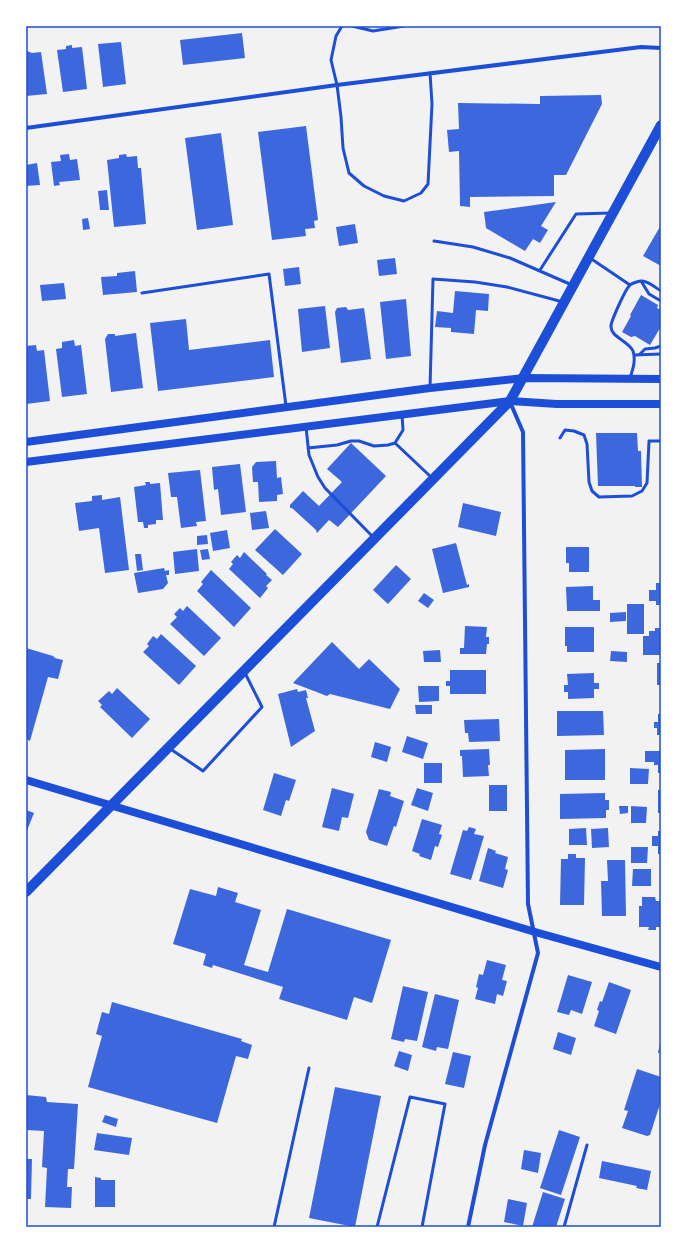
<svg xmlns="http://www.w3.org/2000/svg" width="687" height="1253" font-family="'Archivo Narrow',sans-serif">
<rect width="100%" height="100%" fill="#f2f2f2"/>
<!-- building -->
<path fill="#3d67dc" d="M242,33L245,58L183,65L180,40Z
M121,42L126,84L103,87L98,44Z
M72,45V48L82,47L87,89L63,92L57,50L66,49V46Z
M27,51L32,53L41,52L47,94L26,96Z
M601,95L602,104L566,175H554V196L470,197V207L460,206L459,151L449,152L447,130L459,129L458,103L540,104V96Z
M306,126L318,220L314,221L315,228L305,229L306,236L272,240L258,132Z
M221,133L233,225L197,230L185,138Z
M69,154L70,160L77,159L80,180L59,182L60,185L54,186L51,162L61,161L60,155Z
M126,154L127,157L137,156L138,168H141L146,224L114,227L107,160L119,158V155Z
M37,163L40,185L26,186V165Z
M107,190L109,210H100L98,191Z
M556,202L541,226L548,230L540,243L533,239L525,251L486,228L484,212Z
M88,218L90,229L83,230L82,219Z
M355,224L358,243L339,246L336,227Z
M661,225V266L643,256Z
M395,258L397,274L379,276L377,260Z
M299,267L301,284L285,286L283,269Z
M135,271L137,292L103,295L101,277L117,276V273Z
M64,283L66,299L42,301L40,285Z
M455,291L489,294L488,311L476,310L474,334L451,332V328L435,327L437,311L453,313Z
M641,295L658,305L657,308L661,310V329L660,328L650,345L635,336L631,337L622,332L631,316L630,315Z
M406,299L411,356L386,359L380,302Z
M325,306L330,348L302,352L298,309Z
M346,307L348,310L364,308L371,359L341,363L335,312L337,308Z
M186,319L189,350L270,340L274,377L158,391L150,323Z
M136,333L143,388L111,392L105,339L108,334H115V336Z
M74,340L75,346L81,345L87,394L62,397L56,349L62,348V342Z
M36,345L37,351L44,350L50,401L26,404V346Z
M596,433H637L638,451H641L642,487H635V486H598Z
M351,443L386,476L338,527L329,520L317,533L316,530L292,508H290V505L303,491L319,506L342,482L327,469Z
M276,461L277,478L281,477L283,494L277,495V501L259,502L258,482H253L252,467L256,462Z
M240,464L246,512L221,515L218,489L214,490L212,467Z
M200,470L206,521L196,522L197,526L181,528L177,497H171L168,473Z
M145,482H150V484L160,483L163,520H156V524L148,525V528H144L143,522H138L134,487L146,485Z
M102,495V500L120,497L129,570L105,573L99,528L79,531L75,503L92,501V496Z
M463,503L501,512L496,536L458,527Z
M266,511L269,528L252,530L250,513Z
M275,529L302,554L283,575L255,550Z
M227,530L230,548L213,551L210,533Z
M207,535L208,544L197,545V536Z
M456,543L467,585L469,584V587L443,593L432,549Z
M566,547H589V572H569V563H566Z
M197,549L199,571L175,574L173,552Z
M208,549L210,559L202,560L200,550Z
M244,552L267,574L266,575L272,580L266,586L268,588L260,598L229,569L233,564L231,562L237,555L240,558Z
M135,554H141L143,570L137,571Z
M396,565L411,579L388,604L373,590Z
M164,568L165,571L169,570V575H166L168,583L163,589L138,593L134,573Z
M211,570L251,608L234,627L197,591L203,584L201,582Z
M656,583H661V605H656V601H649V590H656Z
M593,586V600H600V611H567L566,587Z
M424,593L434,600L428,608L418,601Z
M627,604H644V634H627Z
M187,606L221,638L204,656L170,624L177,617L174,614L180,608L183,611Z
M626,612V621L610,622V613Z
M465,626L487,627L486,637H489V644H487L486,654H460V648H464Z
M565,627H594V652H567V646H565Z
M655,628H661V655H643V636H649V631H655Z
M161,634L196,666L179,685L143,652L149,646L147,644L153,636L157,639Z
M332,642L359,669L369,659L400,689L390,709L330,694L327,696L293,683Z
M26,648L53,656L55,658L63,660L58,679L48,677L30,741L26,739Z
M440,650L441,662H424L423,651Z
M611,651L627,652V662L610,661Z
M657,663H661V685H657Z
M450,670H486V694H450V686H446V681H450Z
M594,673V683H599V689H594V698L568,699V692H564V685H568L567,674Z
M418,686H439V701L419,702Z
M117,688L150,719L132,738L100,707L102,705L98,701L109,691L112,694Z
M297,689L298,692L306,690L308,698H306L315,731L291,747L278,694Z
M415,705H432V714H416Z
M557,711H603L604,735L557,736Z
M658,714H661V735H657V728H654V722H658Z
M499,719L500,741L469,742L468,733H465L464,720Z
M407,736L428,743L423,759L402,752Z
M375,742L391,747L387,762L371,757Z
M489,749L490,765H488L489,776L463,777L462,756H460V750Z
M605,749V780H565V750Z
M645,751H661V773H658V765H654V762H645Z
M424,763H442V783H424Z
M630,768L649,769L648,784H630Z
M274,773L296,780L289,801L286,800L281,816L263,810Z
M489,785H507V811H489Z
M332,788L354,794L348,818L342,817L339,831L322,827Z
M417,788L433,793L428,811L411,805Z
M379,789L391,792L390,796L404,801L396,827L394,826L387,846L369,840L366,832Z
M658,790H661V813H658Z
M605,793V800H609V810H606V818L560,819V794Z
M619,806H628V813L620,814Z
M631,806L647,807L646,823H631Z
M26,810L34,813L26,833Z
M422,819L442,825L439,834L442,835L438,847L435,846L431,860L419,856L420,854L412,851Z
M469,827L476,829L474,834L484,836L471,880L450,874L463,830L467,831Z
M586,828L587,845H569V829Z
M608,828L609,847L592,848L591,829Z
M658,831H661V854H658V846H652V836H658Z
M631,847H648L647,863H631Z
M488,848L496,851L495,853L508,857L505,869L508,870L503,888L479,881Z
M568,854H576V858H585L584,905H560L561,859H568Z
M607,860H625L626,916H602L601,881H608Z
M633,869H651V886H632Z
M218,887L238,893L235,902L261,910L244,965L268,972L287,909L391,940L372,1003L354,997L347,1020L279,999L283,987L213,965L212,968L203,965L206,954L173,944L190,889L216,896Z
M642,897H655L656,901H661V927H656V930H648L649,927H639V906H642Z
M487,960L506,965L502,980L507,981L503,996L497,994L495,1004L475,999L478,988L476,987L479,974L483,975Z
M568,975L592,982L582,1014L571,1010L569,1015L557,1012Z
M609,982L631,990L616,1034L594,1026L599,1011L597,1010L600,1001L602,1002Z
M403,986L428,992L417,1041L405,1039L404,1042L391,1039Z
M435,994L459,1000L448,1049L437,1047L436,1051L422,1047Z
M112,1002L242,1039L241,1041L252,1045L248,1059L236,1056L217,1123L88,1087L102,1036L96,1034L102,1012L109,1014Z
M558,1032L576,1038L571,1055L553,1049Z
M660,1043H661V1053H658Z
M399,1051L412,1055L408,1071L394,1066Z
M453,1052L471,1056L464,1088L445,1084Z
M637,1069L661,1077V1101L650,1135L647,1136L622,1128L628,1111L624,1110Z
M335,1087L381,1096L355,1227L309,1218Z
M26,1095L46,1097L47,1102L78,1104L74,1169H68L67,1187H72L71,1208L45,1207L47,1168L42,1167L44,1131L26,1130Z
M105,1115L118,1119L116,1127L102,1122Z
M559,1130L580,1137L561,1195L540,1188Z
M97,1133L132,1138L129,1155L94,1150Z
M524,1150L541,1153L538,1173L521,1169Z
M26,1159H32L31,1199H26Z
M602,1161L651,1171L647,1190L636,1188L637,1186L599,1178Z
M95,1177L101,1178V1180H115V1207H95Z
M543,1192L565,1199L556,1227H532Z
M508,1199L527,1203L523,1226L504,1222Z"/>
<g fill="none" stroke-linecap="round" stroke-linejoin="round">
<!-- service -->
<path stroke="#1d4ed8" stroke-width="3" d="M342,26L336,36L331,60L337,85L341,117L343,148L349,173L364,186L384,196L404,201L421,193L428,184L432,104L430,73
M352,26L373,31L404,26
M434,241L473,247L510,258L572,285
M590,258L630,285
M540,270L576,214L611,213
M641,281L649,294L661,301
M142,293L269,274L286,406
M634,355L661,354
M639,355L645,349L655,348L661,346
M630,378C633,369 636,360 633,351C629,341 610,337 611,326C611,321 626,288 630,285C632,283 639,281 642,281C648,281 656,288 661,291
M430,388L433,279L475,282L507,287L563,302
M306,427L309,455L318,477L325,488L373,537
M560,438L565,430L574,431L584,435L587,444L589,482L592,491L599,497L632,496L642,491L647,483L649,441H661
M395,443L431,477
M308,448L337,445L351,441H359L374,446L388,445L395,443L403,430L402,415
M169,748L203,771L262,707L245,673
M274,1227L309,1068
M377,1227L410,1097L445,1104L422,1227
M564,1227L587,1145"/>
<!-- minor -->
<path stroke="#1d4ed8" stroke-width="4" d="M26,128L337,85L641,47L661,48
M468,1227L485,1145L538,953L528,904L523,432L510,402"/>
<!-- secondary -->
<path stroke="#1d4ed8" stroke-width="8" d="M26,442L430,388L524,378L661,379
M26,462L510,401L557,404H661
M26,780L535,932L661,967"/>
<!-- primary -->
<path stroke="#1d4ed8" stroke-width="10" d="M26,892L510,401L661,125"/>
</g>
<!-- border -->
<rect width="687" height="1253" fill="none" stroke="#ffffff" stroke-width="54"/>
<rect x="27" y="27" width="633" height="1199" fill="none" stroke="#1d4ed8" stroke-width="1.5"/>
</svg>
